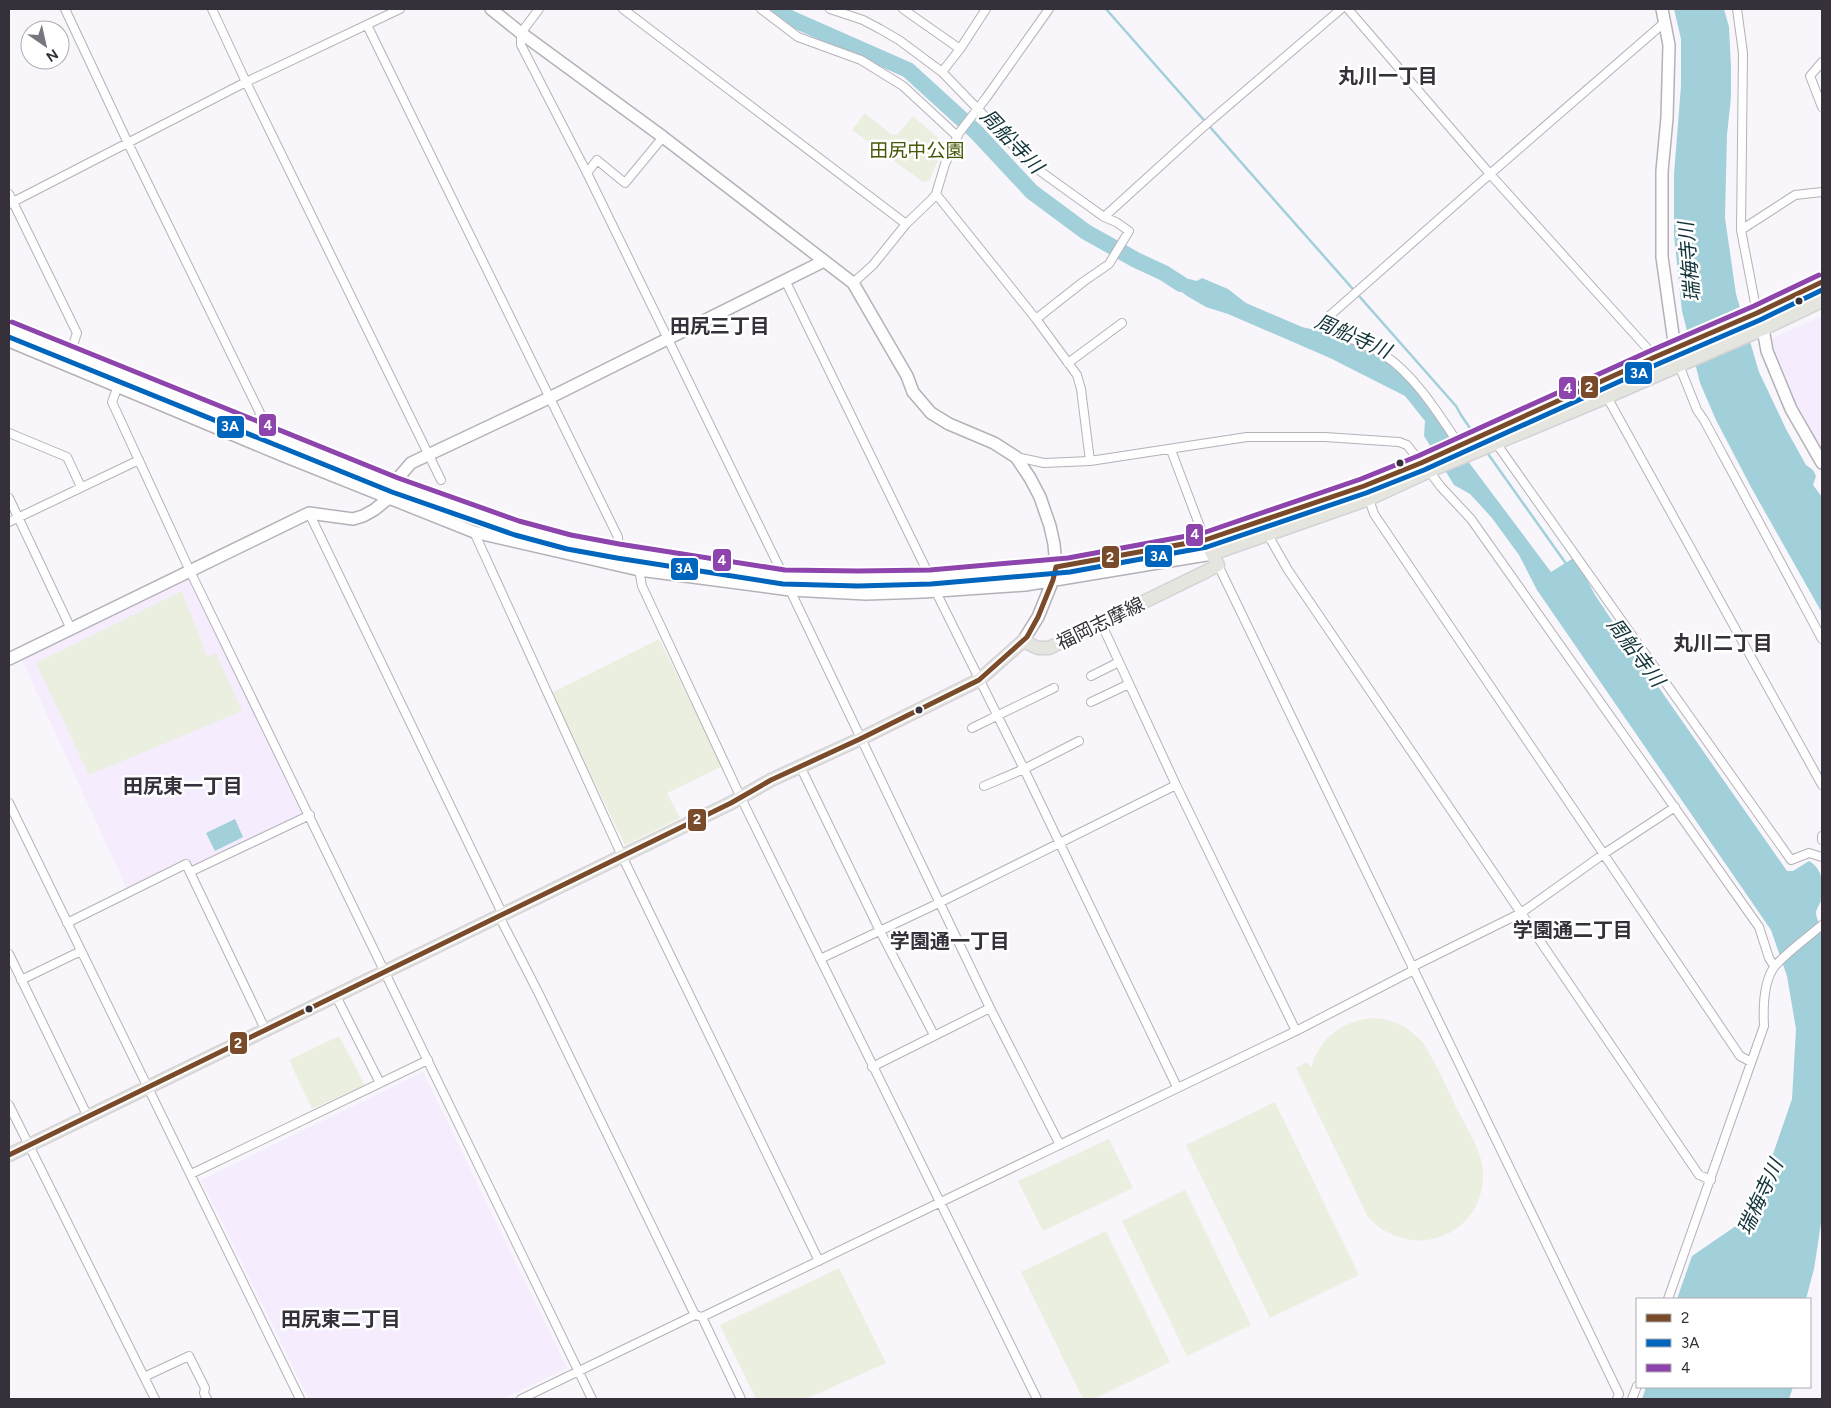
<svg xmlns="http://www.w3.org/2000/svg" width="1831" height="1408" font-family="Figtree,'Noto Sans JP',sans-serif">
<rect width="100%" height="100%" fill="#f8f5fb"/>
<!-- built -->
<path fill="#f5ecfd" d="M1822,316V452L1797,405L1771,339Z
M187,578L190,579L305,814L193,869L188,859L127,889L22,660Z
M423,1072L567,1368L502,1399H309L201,1180Z"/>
<!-- green -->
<path fill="#eaefe0" d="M865,113L891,134L897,135L913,116L945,144L929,181L923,182L852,130Z
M182,591L207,656L216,653L242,711L89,775L36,663Z
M659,639L723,766L667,793L680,818L625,845L551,693Z
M1373,1018C1394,1019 1409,1027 1423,1043C1436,1063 1446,1086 1456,1107C1465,1125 1482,1151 1483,1171C1486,1236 1411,1264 1368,1217L1296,1068L1307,1062L1311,1068C1320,1038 1341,1021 1373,1018Z
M339,1036L365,1085L312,1109L289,1060Z
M1275,1102L1359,1275L1270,1318L1186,1145Z
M1109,1139L1133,1188L1043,1231L1018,1181Z
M1185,1190L1251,1325L1187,1356L1122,1221Z
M1106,1231L1170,1362L1094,1399H1083L1021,1272Z
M839,1268L886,1363L806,1399H756L720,1325Z"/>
<!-- water -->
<path fill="#a1d0db" d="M1674,9H1724L1729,27L1731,67V97L1727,135L1725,218L1736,294L1759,372L1786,429L1806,465L1813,470L1816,476L1813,485L1822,497V613L1752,489L1716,420L1700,383L1682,311L1674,235V174L1681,86V39Z
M1163,268L1181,277L1197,281L1202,278L1228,289L1246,303L1302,327L1328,333L1358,346L1386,361L1408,381L1551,572L1575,557L1595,595L1613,622L1787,871H1793L1809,861C1822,868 1825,885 1822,898C1821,903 1817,907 1816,912C1816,918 1820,925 1822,931V1217L1814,1269L1806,1299H1677L1692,1256L1752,1215L1792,1099L1796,1029L1787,976L1771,930L1537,590L1519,555L1492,518L1470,494L1454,485L1424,436L1425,421L1405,396L1330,358L1228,314L1206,307L1187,296L1162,277Z
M235,819L243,837L215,851L206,833Z
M1646,1387H1793L1789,1399H1642Z"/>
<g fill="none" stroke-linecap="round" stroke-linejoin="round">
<!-- stream -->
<path stroke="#a1d0db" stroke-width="2.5" d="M1106,9L1456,406L1461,415L1474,434
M1486,451L1567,565"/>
<!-- river -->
<path stroke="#a1d0db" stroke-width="16" d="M774,9L790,18L908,70L976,132L1032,192L1086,232L1136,260L1164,273L1181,284"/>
<!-- street casing -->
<g stroke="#b5b1b8" stroke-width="10">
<path id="street" d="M65,9L127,141L260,413L256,429
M212,9L246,82L441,480
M539,9L521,33V45L587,173L784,577
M623,9L906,224
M761,9L798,37L861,60L903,86L957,136
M830,9L863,20L880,29L899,40L942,72L1033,166L1104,217L1116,222L1129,231L1109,264L1083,282L1036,319
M903,9L960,49
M1348,9L1490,174L1655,357
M1737,9L1743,53L1741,230L1757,313
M367,25L618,537V551
M1822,62L1810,76L1822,107
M942,72L960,49L986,9
M587,173L597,160L625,183L663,137
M9,194L77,333L70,354
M936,194L1036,319L1077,375L1081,389L1090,461
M9,204L246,82L400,9
M1104,217L1202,128L1341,9
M1741,230L1795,195L1822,192
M785,280L930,577
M853,283L873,265L906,224L932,199L936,194L945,164L959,133L986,98L1049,9
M1068,363L1122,323
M1679,365L1697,410L1704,420L1822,639
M1606,379L1607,397L1822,785
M118,386L112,402L190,571L592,1399
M9,433L67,457L81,487
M1496,443L1791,860L1809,853L1822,857
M1460,446C1440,416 1414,374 1384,355C1364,343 1342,335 1321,326L1327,318L1490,174L1665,22
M1171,450L1205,540
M1016,457L1044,463L1090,461L1247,437H1325L1399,442L1407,445L1421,463
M1429,471L1441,487L1471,519L1759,927L1769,958L1774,966
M1368,496L1374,514L1740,1056L1751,1062
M9,498L71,629
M309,513L503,915
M9,522L139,460
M474,532L622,856L819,1261
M1268,535L1288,570L1699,1175L1711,1180
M1218,565L1619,1394L1617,1399
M639,570L642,586L741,798L1037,1399
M790,590L990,1008L1060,1145
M936,592L1024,769L1177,1087
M1101,623L1176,785L1296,1031
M1091,676L1119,662
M1091,702L1129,684
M972,728L1054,688
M800,766L880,931L934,1035
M984,786L1024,769L1079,741
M9,803L300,1399
M1822,836V840
M190,872L310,815
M499,916L539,994L695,1315
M67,923L186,864L265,1029
M9,954L88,1117
M820,959L941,902L1176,785
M1412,967L1521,913L1605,853L1675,807
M21,980L81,951
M336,996L380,1083
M872,1067L990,1008
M9,1105L155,1399
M191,1174L428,1060
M1668,1299L1764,1026C1763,1007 1763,981 1775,966C1787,952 1808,937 1822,925
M702,1317L741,1399
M144,1377L189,1356L205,1388L204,1393L207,1399
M521,1399L695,1315L702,1317L1296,1031L1414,970
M1632,1399L1637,1386"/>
</g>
<!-- secondary casing -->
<g stroke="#b5b1b8" stroke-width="14">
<path id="secondary" d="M491,9L521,33L663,137L853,283L907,376L913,392L931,413L949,424L994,443L1016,457L1030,478L1040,497L1050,526L1054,544L1056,567L1053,580L1038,617L1023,641
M1662,9L1669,45L1667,118L1662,171V257L1675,349
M1757,313L1763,329L1767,351L1791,409L1822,463
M9,329L395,485L517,528L569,542L618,551L784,577L858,579L930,577L1056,567L1205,540
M9,341L284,456L474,532L639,570L790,590L866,594L923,592L1025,585L1212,554
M9,659L309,513L353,519L363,516L374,510L389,498L399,477L411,463L549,398L824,261"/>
</g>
<!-- primary casing -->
<g stroke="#d4d2d6" stroke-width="15">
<path id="primary" d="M1212,554L1369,499L1434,469L1607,397L1763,329L1822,301
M9,1155L731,803L771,780L860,739L979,680L1023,641L1038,648H1049L1205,572L1218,565L1205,540L1364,486L1421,463L1655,357L1757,313L1822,282"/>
</g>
<!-- street -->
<use href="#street" stroke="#fefefe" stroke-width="8"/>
<!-- secondary -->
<use href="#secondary" stroke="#fefefe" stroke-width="11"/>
<!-- primary -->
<use href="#primary" stroke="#e4e5de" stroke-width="12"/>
<!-- bus-1 casing -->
<g stroke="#fff" stroke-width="9">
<path id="bus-1" d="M9,1155L731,803L771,780L860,739L979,680L1027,637L1038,617L1053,580L1056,567L1205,540L1364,486L1421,463L1655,357L1757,313L1822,282"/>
</g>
<!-- bus-2 casing -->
<g stroke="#fff" stroke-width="9">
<path id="bus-2" d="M9,337L392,492L515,535L567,549L617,558L783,584L858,586L931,584L1070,572L1207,547L1366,493L1424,470L1658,364L1760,320L1822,290"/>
</g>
<!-- bus-3 casing -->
<g stroke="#fff" stroke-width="9">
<path id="bus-3" d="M12,322L398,478L519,521L571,535L619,544L785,570L858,571L930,570L1068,558L1203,533L1361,479L1418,456L1652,350L1754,306L1819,275"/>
</g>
<!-- bus-1 -->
<use href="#bus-1" stroke="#7a4b2a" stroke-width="5"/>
<!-- bus-2 -->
<use href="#bus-2" stroke="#0065bd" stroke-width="5"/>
<!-- bus-3 -->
<use href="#bus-3" stroke="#8e44ad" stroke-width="5"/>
</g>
<!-- markers -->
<g fill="#35303a" stroke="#fff" stroke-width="2">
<circle cx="1799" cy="301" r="4.5"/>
<circle cx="1400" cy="463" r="4.5"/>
<circle cx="919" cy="710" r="4.5"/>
<circle cx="309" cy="1009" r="4.5"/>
</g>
<g text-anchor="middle" stroke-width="5" stroke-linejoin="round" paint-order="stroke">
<!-- park labels -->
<g font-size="19" fill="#465807" stroke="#fff">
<text x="917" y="157">田尻中公園</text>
</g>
<!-- street labels -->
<g font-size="19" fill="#35303a" stroke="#fff">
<text transform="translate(1100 623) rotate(-26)" y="7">福岡志摩線</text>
</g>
<!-- neighbourhood labels -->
<g font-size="20" font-weight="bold" fill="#35303a" stroke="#fff">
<text x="1388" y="83">丸川一丁目</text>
<text x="720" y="333">田尻三丁目</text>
<text x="1723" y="650">丸川二丁目</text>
<text x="183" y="793">田尻東一丁目</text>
<text x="1573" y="937">学園通二丁目</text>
<text x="950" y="948">学園通一丁目</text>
<text x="341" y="1326">田尻東二丁目</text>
</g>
<!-- water labels -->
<g font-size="20" font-style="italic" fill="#113339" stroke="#fff">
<text transform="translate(1012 141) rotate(46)" y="7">周船寺川</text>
<text transform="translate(1689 262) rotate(-95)" y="7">瑞梅寺川</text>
<text transform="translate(1353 336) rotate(24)" y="7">周船寺川</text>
<text transform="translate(1636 652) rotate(53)" y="7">周船寺川</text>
<text transform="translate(1760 1197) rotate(-65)" y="7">瑞梅寺川</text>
</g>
</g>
<g stroke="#fff" stroke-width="2">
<rect x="1624" y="361" width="29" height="24" rx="5" fill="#0065bd"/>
<rect x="1580" y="375" width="19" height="24" rx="5" fill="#7a4b2a"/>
<rect x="1558" y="376" width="19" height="24" rx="5" fill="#8e44ad"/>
<rect x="258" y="413" width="19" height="24" rx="5" fill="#8e44ad"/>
<rect x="216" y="415" width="29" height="24" rx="5" fill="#0065bd"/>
<rect x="1185" y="523" width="19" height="24" rx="5" fill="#8e44ad"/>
<rect x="1144" y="544" width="29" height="24" rx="5" fill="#0065bd"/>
<rect x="1101" y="545" width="19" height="24" rx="5" fill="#7a4b2a"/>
<rect x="712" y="548" width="20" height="24" rx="5" fill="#8e44ad"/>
<rect x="670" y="557" width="29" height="24" rx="5" fill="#0065bd"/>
<rect x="687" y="808" width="20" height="24" rx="5" fill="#7a4b2a"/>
<rect x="229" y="1031" width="19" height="24" rx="5" fill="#7a4b2a"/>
</g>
<g font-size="14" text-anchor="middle" font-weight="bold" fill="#fff">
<text x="1639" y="378">3A</text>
<text x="1589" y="392">2</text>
<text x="1568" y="393">4</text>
<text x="268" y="430">4</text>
<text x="230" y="431">3A</text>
<text x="1195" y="539">4</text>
<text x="1159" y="561">3A</text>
<text x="1110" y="562">2</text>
<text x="722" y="565">4</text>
<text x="684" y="573">3A</text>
<text x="697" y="824">2</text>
<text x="238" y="1048">2</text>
</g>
<!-- border -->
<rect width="1831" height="1408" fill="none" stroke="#35303a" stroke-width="20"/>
<!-- legend -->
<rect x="1636" y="1298" width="175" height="90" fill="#ffffff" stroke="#aeacb0"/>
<rect x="1646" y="1314" width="25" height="8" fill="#7a4b2a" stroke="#aeacb0"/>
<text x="1681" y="1323" font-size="15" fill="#35303a">2</text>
<rect x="1646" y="1339" width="25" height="8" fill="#0065bd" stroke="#aeacb0"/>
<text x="1681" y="1348" font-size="15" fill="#35303a">3A</text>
<rect x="1646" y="1364" width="25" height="8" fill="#8e44ad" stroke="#aeacb0"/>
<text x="1681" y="1373" font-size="15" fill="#35303a">4</text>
<!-- north arrow -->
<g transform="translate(45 45) rotate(146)"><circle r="24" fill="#ffffff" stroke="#aeacb0"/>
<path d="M0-4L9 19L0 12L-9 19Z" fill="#79757e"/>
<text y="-8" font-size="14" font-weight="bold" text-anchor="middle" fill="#35303a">N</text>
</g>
</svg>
